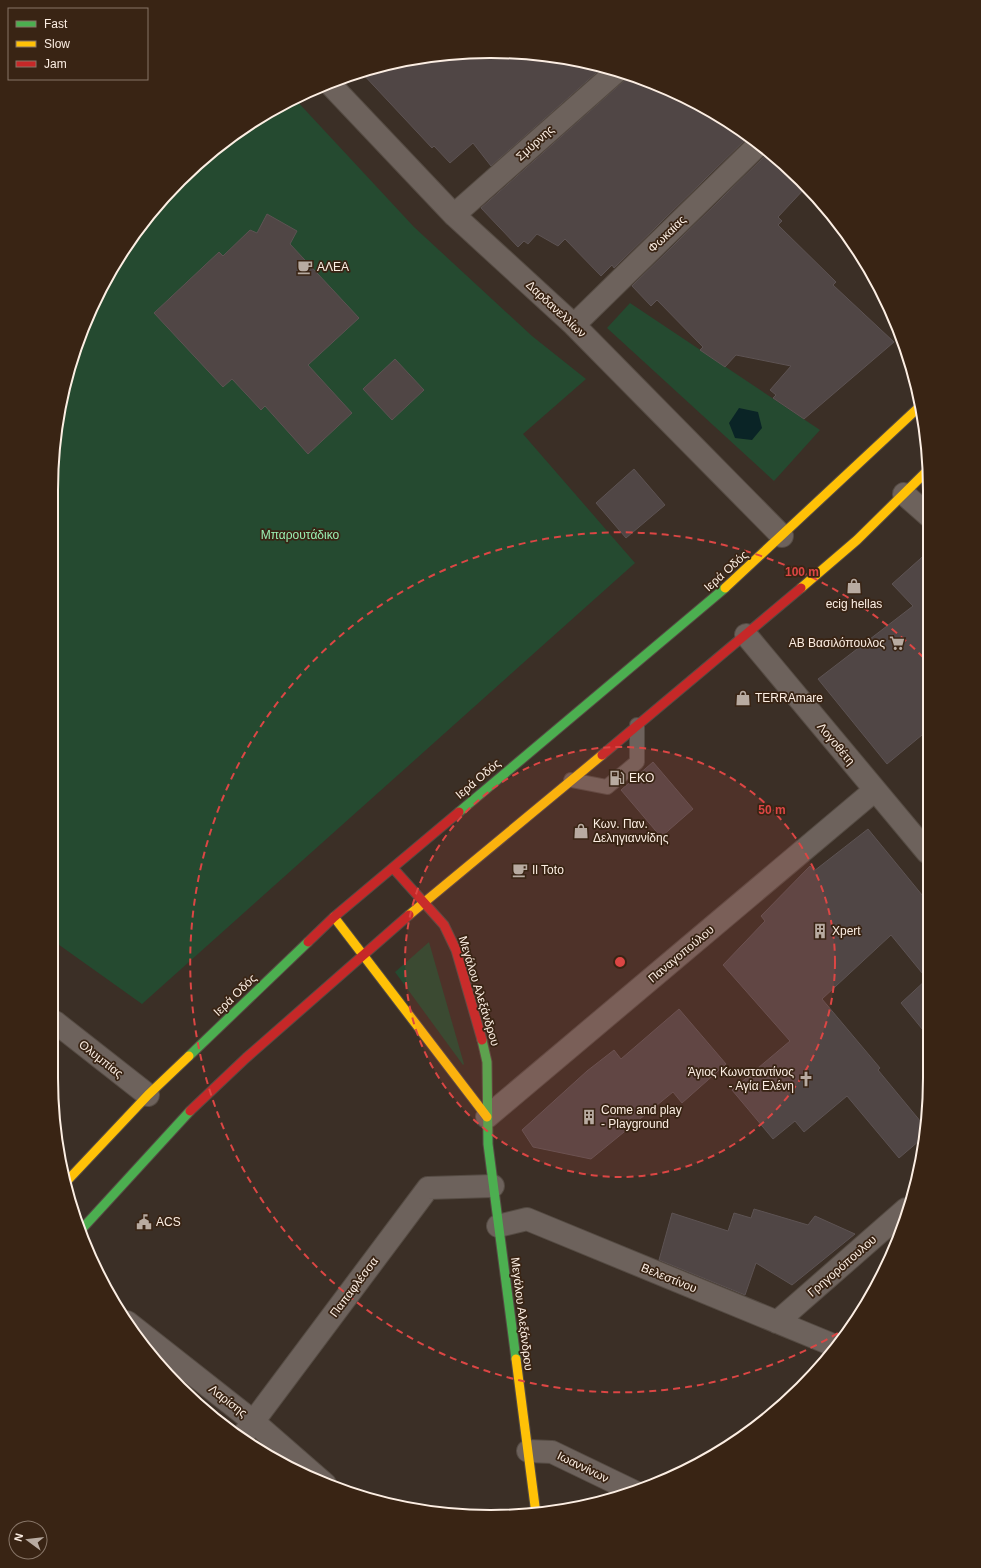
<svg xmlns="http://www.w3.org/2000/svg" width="981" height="1568" font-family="Arial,sans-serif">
<rect width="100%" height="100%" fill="#3b2f26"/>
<!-- green -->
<path fill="#254a30" d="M295,99L414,227L532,336L586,379L523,434L635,563L142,1004L55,942V433L84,323L142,223L201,160L271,110Z
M630,303L820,430L774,481L607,328Z
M429,942L464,1064L463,1065L395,972Z"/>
<!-- water -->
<path fill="#0a2426" d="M739,408L758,412L762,428L752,440L735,438L729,423Z"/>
<!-- building -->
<path fill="#504645" stroke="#5d5353" d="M519,52L604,66L491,166L473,143L450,163L434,146L432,148L361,72L433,55Z
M629,75L685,96L749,136L614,268L612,265L601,276L565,239L558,246L537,234L528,244L524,241L518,247L481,208L625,80Z
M769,152L806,187L778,217L782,221L778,225L836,282L833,285L894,342L804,419L773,398L776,395L770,390L791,366L736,355L725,367L700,350L703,347L657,300L651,306L632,286Z
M267,214L297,231L290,244L359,318L308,365L352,413L308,454L265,406L261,410L232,379L223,387L154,313L219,252L223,256L250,230L257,233Z
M395,359L424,390L392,420L363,389Z
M634,469L665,505L626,538L596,503Z
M929,551L928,730L887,764L818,679L913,606L892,584Z
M653,762L693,809L661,837L621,790Z
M868,829L927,901V1035L901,1003L927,979L891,935L822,999L880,1068L878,1070L926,1128V1135L899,1158L847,1096L804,1132L795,1121L773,1139L732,1090L790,1041L723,965L765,921L761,916L810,866L814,871Z
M679,1009L726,1064L682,1103L673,1092L591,1159L533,1147L522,1130L587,1071L614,1050L621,1059Z
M754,1209L808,1225L815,1216L855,1234L792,1285L756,1263L745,1295L659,1260L672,1213L728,1231L734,1213L751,1218Z"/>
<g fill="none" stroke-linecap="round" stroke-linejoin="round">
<!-- lane casing -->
<g stroke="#554b43" stroke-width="16">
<path id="lane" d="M571,780L607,787L637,762V725"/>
</g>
<!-- street casing -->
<g stroke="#554b43" stroke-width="24">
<path id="street" d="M329,83L454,215L574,325L782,536
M454,215L617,71
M574,325L760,143
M904,494L929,516
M746,635L927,852
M55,1022L148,1095
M487,1117L875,790
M498,1226L527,1219L838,1347
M127,1322L254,1422L325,1484
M777,1322L906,1209
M241,1438L428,1188L493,1186
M528,1451L552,1452L635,1492"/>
</g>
<!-- fast casing -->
<g stroke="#554b43" stroke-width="11">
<path id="fast" d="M459,812L725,588
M482,1040L487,1062L488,1144L516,1359
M189,1056L308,942
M80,1231L190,1111"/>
</g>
<!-- slow casing -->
<g stroke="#554b43" stroke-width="11">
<path id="slow" d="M725,588L918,408
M801,588L857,540L929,469
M409,915L602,755
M334,917L487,1117
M66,1182L148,1095L189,1056
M516,1359L536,1514"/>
</g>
<!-- jam casing -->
<g stroke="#554b43" stroke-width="11">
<path id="jam" d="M602,755L801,588
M393,868L444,925L456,950L482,1040
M308,942L334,917L459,812
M190,1111L246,1058L409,915"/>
</g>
<!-- lane -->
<use href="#lane" stroke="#6d625c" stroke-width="14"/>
<!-- street -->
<use href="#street" stroke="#6d625c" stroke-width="22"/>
<!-- fast -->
<use href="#fast" stroke="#4caf50" stroke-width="9"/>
<!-- slow -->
<use href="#slow" stroke="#ffc107" stroke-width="9"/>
<!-- jam -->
<use href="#jam" stroke="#c62828" stroke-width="9"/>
</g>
<!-- distance rings -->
<circle cx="620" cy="962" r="215" fill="#dc4644" fill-opacity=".12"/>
<g fill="none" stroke="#dc4644" stroke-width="2" stroke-dasharray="7 5">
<circle cx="620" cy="962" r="215"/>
<path d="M848 1327A430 430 0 1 1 927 661"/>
</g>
<!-- icons -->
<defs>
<g id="cafe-bare" transform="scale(1.2)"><path d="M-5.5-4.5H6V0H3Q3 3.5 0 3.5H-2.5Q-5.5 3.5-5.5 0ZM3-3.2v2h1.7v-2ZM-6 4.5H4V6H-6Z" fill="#b8aba1" stroke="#392414" stroke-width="2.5" paint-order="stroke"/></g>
<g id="shop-bare" transform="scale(1.2)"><path d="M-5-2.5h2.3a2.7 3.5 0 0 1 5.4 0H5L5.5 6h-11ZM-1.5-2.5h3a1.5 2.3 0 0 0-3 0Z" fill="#b8aba1" stroke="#392414" stroke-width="2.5" paint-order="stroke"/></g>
<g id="supermarket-bare" transform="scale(1.2)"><path d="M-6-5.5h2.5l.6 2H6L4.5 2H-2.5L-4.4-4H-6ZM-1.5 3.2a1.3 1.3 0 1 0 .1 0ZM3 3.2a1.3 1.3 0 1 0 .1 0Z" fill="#b8aba1" stroke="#392414" stroke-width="2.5" paint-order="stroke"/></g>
<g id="fuel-bare" transform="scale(1.2)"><path d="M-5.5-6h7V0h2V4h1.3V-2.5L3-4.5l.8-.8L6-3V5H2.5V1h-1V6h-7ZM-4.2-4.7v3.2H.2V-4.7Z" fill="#b8aba1" stroke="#392414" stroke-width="2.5" paint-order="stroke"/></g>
<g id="building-bare" transform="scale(1.2)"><path d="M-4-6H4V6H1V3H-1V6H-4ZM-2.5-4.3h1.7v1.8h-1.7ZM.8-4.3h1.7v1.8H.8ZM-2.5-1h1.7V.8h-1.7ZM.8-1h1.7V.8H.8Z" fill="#b8aba1" stroke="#392414" stroke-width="2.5" paint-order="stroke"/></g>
<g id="church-bare" transform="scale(1.2)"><path d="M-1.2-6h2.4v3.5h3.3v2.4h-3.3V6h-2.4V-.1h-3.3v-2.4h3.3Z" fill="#b8aba1" stroke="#392414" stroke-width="2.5" paint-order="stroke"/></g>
<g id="civic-bare" transform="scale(1.2)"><path d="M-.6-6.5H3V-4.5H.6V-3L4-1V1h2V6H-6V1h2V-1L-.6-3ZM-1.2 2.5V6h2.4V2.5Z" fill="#b8aba1" stroke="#392414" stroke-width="2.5" paint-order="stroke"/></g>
</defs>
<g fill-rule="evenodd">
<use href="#cafe-bare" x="305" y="267"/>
<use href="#shop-bare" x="854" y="586"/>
<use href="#supermarket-bare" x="897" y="643"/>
<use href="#shop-bare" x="743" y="698"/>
<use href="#fuel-bare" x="617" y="778"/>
<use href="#shop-bare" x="581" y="831"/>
<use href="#cafe-bare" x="520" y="870"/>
<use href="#building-bare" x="820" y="931"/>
<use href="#church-bare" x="806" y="1079"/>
<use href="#building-bare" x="589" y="1117"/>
<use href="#civic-bare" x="144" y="1222"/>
</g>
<g text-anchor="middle" stroke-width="3.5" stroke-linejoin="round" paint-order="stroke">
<!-- street labels -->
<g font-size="12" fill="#fceee3" stroke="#392414">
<text transform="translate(535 143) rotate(-42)" y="4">Σμύρνης</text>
<text transform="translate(667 234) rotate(-44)" y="4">Φωκαίας</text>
<text transform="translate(556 309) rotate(43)" y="4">Δαρδανελλίων</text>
<text transform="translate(726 571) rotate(-42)" y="4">Ιερά Οδός</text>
<text transform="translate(836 744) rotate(50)" y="4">Λογοθέτη</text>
<text transform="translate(478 779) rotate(-40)" y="4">Ιερά Οδός</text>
<text transform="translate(681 954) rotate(-40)" y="4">Παναγοπούλου</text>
<text transform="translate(479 991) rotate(73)" y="4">Μεγάλου Αλεξάνδρου</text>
<text transform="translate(235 995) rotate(-44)" y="4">Ιερά Οδός</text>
<text transform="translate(101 1059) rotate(38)" y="4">Ολυμπίας</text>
<text transform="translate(842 1266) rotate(-41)" y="4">Γρηγορόπουλου</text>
<text transform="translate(669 1278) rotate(22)" y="4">Βελεστίνου</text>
<text transform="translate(354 1287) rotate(-53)" y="4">Παπαφλέσσα</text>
<text transform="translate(522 1314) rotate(83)" y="4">Μεγάλου Αλεξάνδρου</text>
<text transform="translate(228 1401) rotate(38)" y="4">Λαρίσης</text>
<text transform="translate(583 1467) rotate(26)" y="4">Ιωαννίνων</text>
</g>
<!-- poi labels -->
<g font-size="12" fill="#fceee3" stroke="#392414" text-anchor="start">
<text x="317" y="271">ΑΛΕΑ</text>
<text x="854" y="608" text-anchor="middle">ecig hellas</text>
<text x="885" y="647" text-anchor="end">ΑΒ Βασιλόπουλος</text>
<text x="755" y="702">TERRAmare</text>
<text x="629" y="782">EKO</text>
<text x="593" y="828">Κων. Παν.<tspan x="593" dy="14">Δεληγιαννίδης</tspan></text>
<text x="532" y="874">Il Toto</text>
<text x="832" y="935">Xpert</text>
<text x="794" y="1076" text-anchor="end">Άγιος Κωνσταντίνος<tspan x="794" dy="14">- Αγία Ελένη</tspan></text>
<text x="601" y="1114">Come and play<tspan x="601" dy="14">- Playground</tspan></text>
<text x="156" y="1226">ACS</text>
</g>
<!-- park labels -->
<g font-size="12" fill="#9af0b3" stroke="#392414">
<text x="300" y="539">Μπαρουτάδικο</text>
</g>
</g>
<!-- crop -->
<path d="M0 0H981V1568H0ZM490 58H491A432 432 0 0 1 923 490V1078A432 432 0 0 1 491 1510H490A432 432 0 0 1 58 1078V490A432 432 0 0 1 490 58Z" fill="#392414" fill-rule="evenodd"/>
<path fill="none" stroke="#fceee3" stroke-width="2" d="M490 58H491A432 432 0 0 1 923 490V1078A432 432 0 0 1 491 1510H490A432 432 0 0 1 58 1078V490A432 432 0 0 1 490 58Z"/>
<circle cx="620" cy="962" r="6" fill="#dc4644" stroke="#392414" stroke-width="2"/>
<g font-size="12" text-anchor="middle" font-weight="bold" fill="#dc4644" stroke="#392414" stroke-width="3.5" stroke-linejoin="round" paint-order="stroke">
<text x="802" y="576">100 m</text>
<text x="772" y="814">50 m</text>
</g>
<!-- legend -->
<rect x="8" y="8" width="140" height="72" fill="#392414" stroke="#877567"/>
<rect x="16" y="21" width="20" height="6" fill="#4caf50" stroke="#877567"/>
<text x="44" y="28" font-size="12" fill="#fceee3">Fast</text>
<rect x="16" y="41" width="20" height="6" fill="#ffc107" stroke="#877567"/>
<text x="44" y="48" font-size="12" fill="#fceee3">Slow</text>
<rect x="16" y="61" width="20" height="6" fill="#c62828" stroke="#877567"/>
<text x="44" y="68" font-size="12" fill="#fceee3">Jam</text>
<!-- north arrow -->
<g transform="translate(28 1540) rotate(285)"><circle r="19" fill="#392414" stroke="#877567"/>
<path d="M0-3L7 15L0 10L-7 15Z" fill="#b8aba1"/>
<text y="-6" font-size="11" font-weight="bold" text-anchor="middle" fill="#fceee3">N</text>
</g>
</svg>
